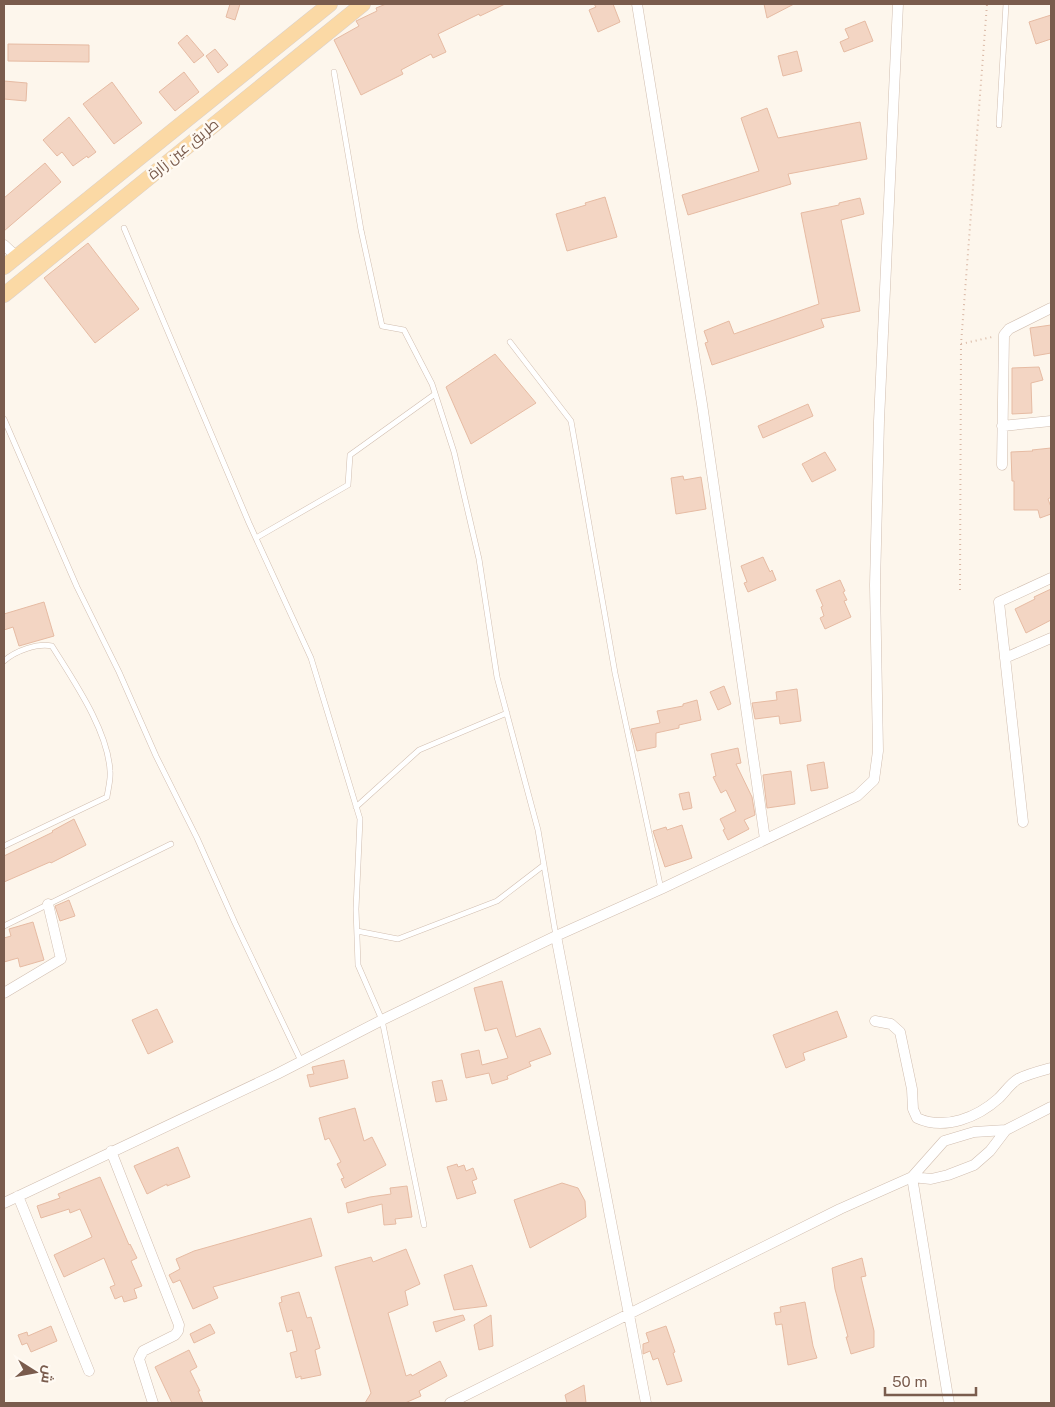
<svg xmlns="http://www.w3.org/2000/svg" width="1055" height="1407" font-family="'Public Sans',Cairo,sans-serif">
<rect width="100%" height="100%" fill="#fdf6ec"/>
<!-- building -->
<path fill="#f3d5c3" stroke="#e6bba3" d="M230,4H240L235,20L226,17Z
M386,4H505L480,16L479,14L438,34L446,52L433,58L431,54L401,70L403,74L361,95L334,40L359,26L356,21L377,11L376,8Z
M594,4H613L620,22L598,32L589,10L596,7Z
M764,4H794L767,18Z
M1051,15V39L1036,44L1029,22Z
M865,21L873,41L844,52L840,42L849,38L845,29Z
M187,35L204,55L194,63L178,43Z
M8,44L89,45V62L8,61Z
M215,49L228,65L218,73L206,56Z
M797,51L802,71L783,76L778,56Z
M184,72L199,92L175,111L159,92Z
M4,81L27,83L26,101L4,99Z
M112,82L142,123L114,144L83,104Z
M767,108L778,138L860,122L867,159L788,174L791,184L688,215L682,195L759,171L741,118Z
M69,117L96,152L88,158L87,156L73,166L62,152L57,156L43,140Z
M45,163L61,182L4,231V198Z
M605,197L617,237L567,251L556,214L586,205L585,203Z
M860,198L864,214L841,220L860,311L821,319L824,327L712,365L705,343L708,342L704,331L729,321L734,334L819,304L801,213L839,205V203Z
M88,243L139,309L95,343L44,278Z
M1051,325V353L1034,356L1030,328Z
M495,354L536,403L471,444L446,387Z
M1039,367L1043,380L1031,383L1032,413L1012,414V368Z
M808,404L813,416L763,438L758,426Z
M1051,448V497L1048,499L1051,507V514L1040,518L1038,510H1014V481H1012L1011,452L1033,451L1032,450Z
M825,452L836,470L812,482L802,464Z
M683,476L684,480L701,477L706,509L676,514L671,478Z
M763,557L770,572L772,570L776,580L748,592L744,583L747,582L741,566Z
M840,580L845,591L843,592L847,600L844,601L851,617L825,629L820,618L824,616L821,607L823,606L816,590Z
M1051,589V620L1026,633L1015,609L1035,599L1034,597Z
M44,602L54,636L19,646L13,627L4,630V614Z
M724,686L731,704L718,710L710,692Z
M797,689L801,721L780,724L779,716L755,719L752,703L777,700L776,692Z
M697,700L701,720L679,725V728L656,733V747L637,751L631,729L660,723L657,711L683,706V704Z
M738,748L741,763L736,764L752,797L755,815L744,820L749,829L728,840L723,830L725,829L720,819L736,811L726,790L721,793L713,777L716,776L711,754Z
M824,762L828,788L811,791L807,765Z
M791,771L795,804L767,808L763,775Z
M689,792L692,808L683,810L679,794Z
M74,819L86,845L51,863L50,862L4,882V856L53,832L52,831Z
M682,825L692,858L665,867L653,831L666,827L667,830Z
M69,900L75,916L60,921L55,906Z
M33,922L44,960L20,967L18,958L4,962V938L11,936L9,929Z
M502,981L516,1037L540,1028L551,1054L529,1062L531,1066L507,1076L508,1079L492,1084L489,1073L466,1078L461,1054L479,1050L482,1065L508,1058L497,1028L485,1031L474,988Z
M157,1009L173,1042L148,1054L132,1020Z
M837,1011L847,1037L803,1053L805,1060L786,1068L773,1035Z
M344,1060L348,1078L310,1087L307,1075L314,1074L312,1067Z
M442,1080L447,1100L436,1102L432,1082Z
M355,1108L364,1141L372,1137L386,1165L345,1188L341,1179L344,1178L337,1164L341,1162L329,1138L325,1140L319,1118Z
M178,1147L190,1177L167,1186V1184L147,1194L134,1166Z
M457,1164L458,1167L464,1165L466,1171L473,1168L477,1179L472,1181L476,1193L457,1199L447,1167Z
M100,1177L129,1245L130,1244L137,1258L131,1261L142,1286L134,1289L137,1298L124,1302L122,1296L115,1299L110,1287L115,1285L104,1258L64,1277L54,1255L92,1237L80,1209L70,1213L69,1209L41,1218L37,1206L60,1198L58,1194Z
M562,1183L578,1188L585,1201L586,1217L530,1248L514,1200Z
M407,1186L412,1217L395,1219L396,1224L384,1225L382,1204L348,1213L346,1203L370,1197L391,1194L390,1188Z
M311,1218L322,1256L213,1287L218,1298L193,1309L180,1280L173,1283L169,1275L180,1269L176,1259L194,1251Z
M406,1249L420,1284L405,1291L408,1305L388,1313L406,1376L411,1374L412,1376L440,1361L447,1376L419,1391L421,1396L405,1403H365L371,1393L335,1267L371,1257L373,1262Z
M862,1258L866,1276L861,1277L874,1331V1347L851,1354L846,1337H848L835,1289L832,1268Z
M472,1265L487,1306L454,1310L444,1275Z
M299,1292L307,1318L311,1317L320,1348L315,1350L321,1375L301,1379V1376L296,1378L290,1353L297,1351L292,1330L287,1332L279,1303L282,1302L281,1297Z
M805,1302L813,1346L817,1358L788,1365L782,1324L776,1325L774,1313L781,1312L780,1307Z
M463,1315L465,1320L436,1332L433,1322Z
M491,1315L493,1346L479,1350L474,1325Z
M210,1324L215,1333L194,1343L190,1334Z
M51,1326L57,1341L31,1352L27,1343L22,1345L18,1335L27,1332L28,1336Z
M666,1326L675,1352L673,1353L682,1381L667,1385L658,1358L653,1360L650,1351L643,1354V1344L649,1342L646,1333Z
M189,1350L197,1367L190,1371L200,1391H198L203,1403H172L155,1367Z
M584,1385L586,1403H567L565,1395Z"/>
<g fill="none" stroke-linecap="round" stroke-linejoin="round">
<!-- lane casing -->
<g stroke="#d1beb0" stroke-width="6">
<path id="lane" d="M334,72L361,230L382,326L404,330L432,384L454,452L479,559L497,677L538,830L556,936
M999,125L1006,4
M124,228L249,523L311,658L360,819L356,909L358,965L382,1020L424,1225
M510,342L571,421L615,673L661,889
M4,419L77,587L119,672L156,756L197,838L235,923L301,1061
M256,538L348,485L350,455L435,394
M4,661C15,651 37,643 52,646C73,680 108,730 110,771C111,779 108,789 107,797L4,846
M356,807L419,750L507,713
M4,926L171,844
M357,931L398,939L497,901L544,865"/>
</g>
<!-- street casing -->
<g stroke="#d1beb0" stroke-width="11">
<path id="street" d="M637,4L702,404L765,839
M4,245L17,257
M1002,426L1051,421
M1002,465L1004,335L1009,329L1051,308
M1005,658L1051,638
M1023,822L999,602L1051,578
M556,936L646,1403
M4,993L61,959L48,904
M875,1021L891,1024L900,1032L912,1089L913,1109L917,1118C945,1131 978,1117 999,1098C1005,1092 1011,1083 1018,1079C1028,1074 1040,1071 1051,1068
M111,1151L179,1325L178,1331L175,1335L143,1351L139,1359L153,1403
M912,1177L949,1403
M912,1177L931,1179L948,1175L974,1165L990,1151L1006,1130
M18,1196L89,1371
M4,1203L277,1074L382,1020L556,936L661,889L857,796L874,780L878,751L875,585L879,421L898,4
M450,1403L840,1209L912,1177L944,1141L974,1132L1006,1130L1051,1107"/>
</g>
<!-- primary casing -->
<g stroke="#dad1cd" stroke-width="16">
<path id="primary" d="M4,267L330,4
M4,295L363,4"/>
</g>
<!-- path -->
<path stroke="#d9b8a5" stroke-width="2" stroke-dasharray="1 4" stroke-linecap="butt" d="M961,344L992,337
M960,590L961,344L987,4"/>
<!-- lane -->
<use href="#lane" stroke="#fff" stroke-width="5"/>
<!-- street -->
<use href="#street" stroke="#fff" stroke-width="10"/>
<!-- primary -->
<use href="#primary" stroke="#fbd9a5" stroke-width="15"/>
</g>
<g text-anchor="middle" stroke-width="5" stroke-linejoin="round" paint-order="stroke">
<!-- street labels -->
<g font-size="15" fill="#7a5c4d" stroke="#fffaf3">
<text transform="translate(183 149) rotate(-39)" y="5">طريق عين زارة</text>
</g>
</g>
<!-- border -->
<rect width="1055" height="1407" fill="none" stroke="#7a5c4d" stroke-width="10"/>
<!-- north arrow -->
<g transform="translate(35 1372) rotate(101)" stroke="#fffaf3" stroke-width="4" paint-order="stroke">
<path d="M0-4L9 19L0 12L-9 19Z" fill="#7a5c4d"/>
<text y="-8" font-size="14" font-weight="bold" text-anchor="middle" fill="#7a5c4d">ش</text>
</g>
<!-- scale -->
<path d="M885 1387v8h91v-8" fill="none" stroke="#7a5c4d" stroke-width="2.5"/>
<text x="892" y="1387" font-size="15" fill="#7a5c4d" stroke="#fffaf3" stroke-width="4" paint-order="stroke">50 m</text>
</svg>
